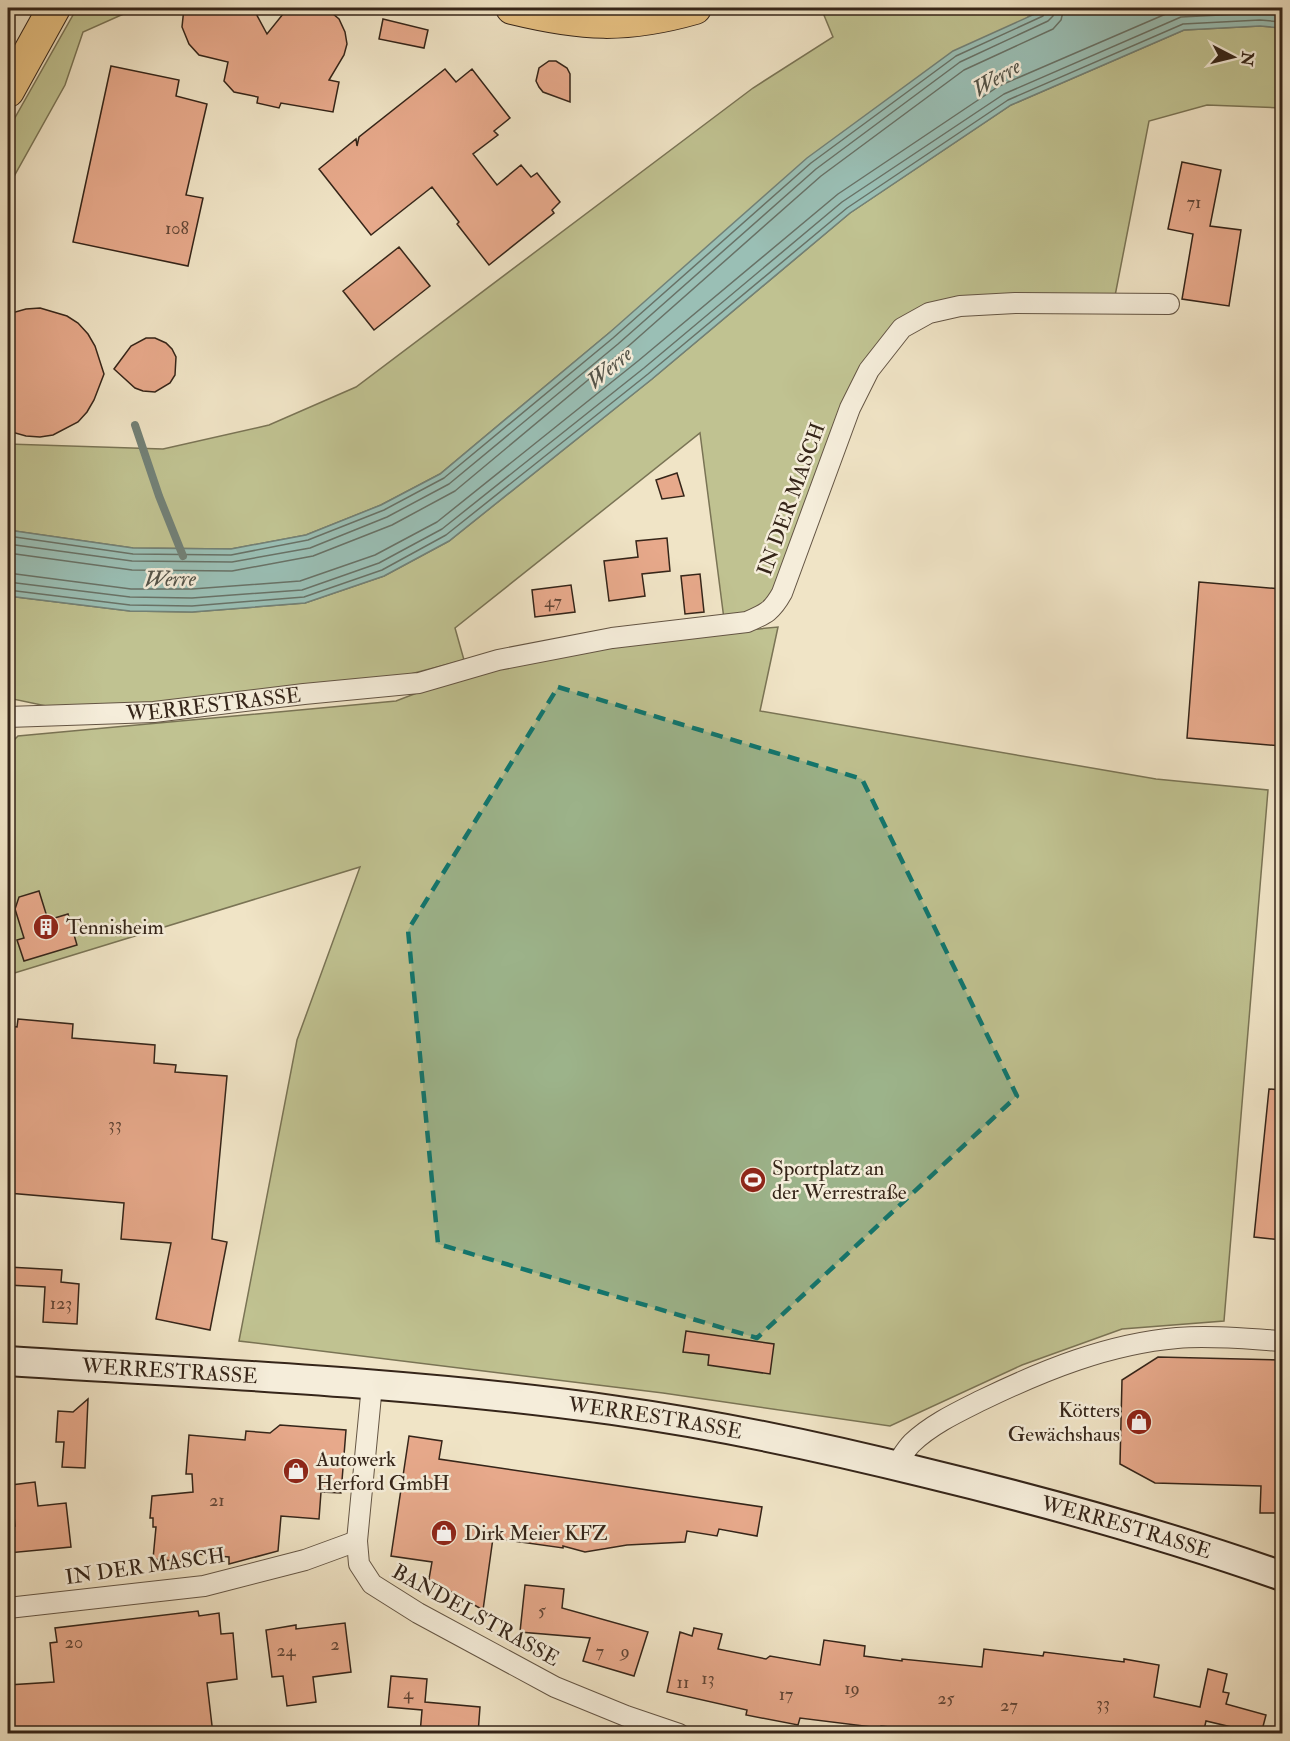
<svg xmlns="http://www.w3.org/2000/svg" width="1290" height="1741" font-family="'IM FELL Double Pica',serif">
<rect width="100%" height="100%" fill="#f0e4c6"/>
<filter id="stains"><feTurbulence type="fractalNoise" baseFrequency=".00333" numOctaves="4"/><feColorMatrix values="0 0 0 0 .2 0 0 0 0 .09 0 0 0 0 .02 0 0 0 .5 -.17"/></filter>
<radialGradient id="worn" r=".72"><stop offset=".6" stop-color="#630" stop-opacity="0"/><stop offset="1" stop-color="#630" stop-opacity=".3"/></radialGradient>
<!-- green -->
<path fill="#c0c291" stroke="#7a7455" stroke-width="1.5" d="M77,8H137L83,32L65,85L8,187V130Z
M821,8H1048L1032,14L609,333L440,474L381,505L306,535L231,549L133,548L8,530V444L163,449L269,425L356,387L753,88L833,37Z
M1260,26L1282,28V108L1207,105L1149,121L1115,296L941,302L876,349L775,593L764,609L724,619L700,433L455,628L464,660L384,681L172,703L51,707L8,698V596L130,611L192,612L305,603L384,576L449,541L652,379L850,213L1011,105L1184,30Z
M778,627L760,711L1156,779L1268,790L1224,1321L1122,1329L1022,1365L890,1426L663,1393L239,1341L297,1040L360,867L8,975V746L18,736L396,701L472,672L608,644Z"/>
<!-- water -->
<path fill="#9abfb5" stroke="#728177" stroke-width="1.5" d="M1048,8H1282V28L1260,26L1184,30L1011,105L850,213L652,379L449,541L384,576L305,603L192,612L130,611L8,596V530L133,548L231,549L306,535L381,505L440,474L609,333L807,158L953,51Z"/>
<g fill="none" stroke-linecap="round" stroke-linejoin="round">
<!-- shore -->
<path stroke="#687267" stroke-width="1.5" d="M8,536L133,554L231,555L308,540L384,510L444,478L613,338L811,163L956,56L1043,16L1047,8
M8,544L132,561L232,562L310,548L387,517L449,484L618,344L816,169L960,62L1048,21L1053,16L1054,8
M8,553L132,570L232,571L313,556L392,525L455,491L624,350L821,176L964,70L1053,29L1061,20L1064,8
M8,573L131,589H192L300,581L375,555L437,522L638,361L838,194L999,86L1175,10L1186,8
M8,582L130,597L192,598L302,590L379,563L442,529L644,368L842,202L1004,94L1181,17L1260,13L1282,14
M8,590L130,605L192,606L304,597L382,570L446,535L648,374L847,208L1008,100L1183,24L1260,20L1282,22"/>
<!-- stream -->
<path stroke="#728177" stroke-width="8" d="M135,425L159,496L183,556"/>
</g>
<!-- building -->
<path fill="#e7a98b" stroke="#352519" stroke-width="1.5" d="M184,8H253L267,34L283,14L293,8H326L339,19L345,32L347,44L344,55L329,80L339,82L333,112L281,103L279,108L257,103L258,97L234,92L224,81L228,62L199,55L189,44L182,27Z
M383,19L428,30L424,48L379,39Z
M549,61H556L567,68L570,74V102L543,92L539,87L536,81L539,68Z
M111,66L179,80L176,96L207,104L186,195L203,198L188,266L73,242Z
M445,69L456,82L472,69L510,118L494,131L498,135L473,154L497,185L521,165L531,177L537,173L560,202L552,210L554,213L489,265L457,224L459,222L432,187L371,235L319,169L356,139L357,146L359,137Z
M1182,162L1221,170L1210,226L1241,230L1229,306L1182,299L1193,234L1168,229Z
M399,247L430,286L374,330L343,291Z
M40,308L67,316L78,323L88,334L95,346L104,374L94,400L87,412L78,422L53,435L40,437L26,436L8,431V314L26,309Z
M146,338H155L166,343L172,349L176,357L175,375L170,383L155,392L143,391L135,388L114,369L131,346Z
M677,473L684,496L662,499L656,480Z
M667,538L670,571L642,574L645,596L609,601L604,561L638,557L636,541Z
M700,574L704,612L685,614L681,576Z
M1199,582L1282,589V746L1187,738Z
M571,585L575,612L535,617L532,590Z
M39,891L48,920L68,914L77,945L24,961L17,940L24,938L15,909L19,897Z
M18,1019L73,1024L72,1038L155,1045L154,1063L176,1065L175,1072L227,1076L212,1239L227,1242L210,1330L156,1319L171,1243L121,1239L124,1203L8,1193V1026L17,1027Z
M1269,1089L1282,1090V1240L1254,1237Z
M8,1267L62,1270L61,1282L79,1284L77,1324L43,1322L45,1287L8,1285Z
M686,1331L774,1344L770,1374L708,1365L709,1355L683,1352Z
M1158,1357L1282,1360V1513H1260L1261,1486L1155,1483L1120,1464L1122,1380Z
M88,1399L85,1468L62,1467L64,1442H56L58,1411L73,1412Z
M280,1425L346,1430L341,1493L321,1492L319,1519L281,1516L278,1551L229,1564V1557L186,1553L185,1562L153,1559L156,1527H153V1518H150L152,1496L193,1492L192,1474H186L189,1435L245,1440L246,1431L270,1433Z
M409,1436L442,1441L439,1459L762,1507L757,1536L719,1529L717,1536L687,1531L685,1542L627,1545L585,1552L563,1546V1548L493,1538L483,1610L429,1579L432,1562L391,1556Z
M35,1482L38,1506L66,1503L71,1547L8,1553V1527L15,1526L11,1485Z
M525,1585L564,1589L562,1608L648,1632L634,1676L583,1661L590,1638L520,1632Z
M198,1611L199,1616L219,1613L221,1634L233,1633L237,1679L207,1683L213,1734H8V1685L54,1682L50,1643L57,1642L55,1628Z
M345,1623L351,1672L313,1677L316,1702L287,1706L283,1676L272,1677L266,1630L296,1625V1629Z
M694,1628L722,1634L718,1649L766,1659L770,1656L820,1665L824,1640L865,1646L864,1656L902,1661V1659L982,1667L984,1649L1043,1656L1044,1652L1124,1662V1659L1159,1665L1154,1697L1200,1707L1208,1669L1227,1674L1223,1692L1229,1693L1226,1704L1266,1715L1261,1734L1206,1721L1203,1734H1018L962,1728L961,1734H954L881,1726L880,1728L800,1718L798,1725L746,1715L747,1710L667,1692L680,1632L692,1636Z
M391,1676L427,1679L425,1702L480,1707L478,1734H420L422,1710L388,1707Z"/>
<g fill="none" stroke-linecap="round" stroke-linejoin="round">
<!-- street casing -->
<g stroke="#645544" stroke-width="22">
<g id="street">
<path id="s1" d="M8,717L154,712L304,694L419,683L498,660L612,638L747,622C766,614 772,611 782,593L850,408L869,370L902,328L929,313L960,306L1015,303L1169,304"/>
<path d="M372,1385L357,1541L359,1564L372,1584L418,1613L555,1687L626,1716L679,1734"/>
<path d="M896,1465C901,1458 906,1449 912,1443C932,1424 958,1412 982,1400C1044,1370 1108,1344 1177,1338C1212,1335 1248,1339 1282,1341"/>
<path d="M8,1608L204,1586L305,1560L357,1541"/>
</g>
</g>
<!-- secondary casing -->
<g stroke="#352519" stroke-width="32">
<g id="secondary">
<path id="s2" d="M8,1361C209,1374 412,1382 612,1410C718,1425 822,1447 926,1473C1046,1502 1166,1535 1282,1576"/>
</g>
</g>
<!-- primary casing -->
<g stroke="#352519" stroke-width="34">
<path id="primary" d="M512,8C582,25 625,28 695,8
M8,91L54,8"/>
</g>
<!-- street -->
<use href="#street" stroke="#f5edda" stroke-width="20"/>
<!-- secondary -->
<use href="#secondary" stroke="#f5edda" stroke-width="28"/>
<!-- primary -->
<use href="#primary" stroke="#e8c283" stroke-width="32"/>
</g>
<!-- marked area -->
<path fill="#0f766e" fill-opacity="0.2" stroke="#0f766e" stroke-width="4.5" stroke-dasharray="12 8" stroke-linejoin="round" d="M558,687L862,779L1017,1096L757,1338L438,1244L408,930Z"/>
<!-- icons -->
<defs>
<g id="building-disc" transform="scale(1.35)"><circle r="9.5" fill="#8f2418" stroke="#f5edda"/><path d="M-4-6H4V6H1V3H-1V6H-4ZM-2.5-4.3h1.7v1.8h-1.7ZM.8-4.3h1.7v1.8H.8ZM-2.5-1h1.7V.8h-1.7ZM.8-1h1.7V.8H.8Z" fill="#fff"/></g>
<g id="stadium-disc" transform="scale(1.35)"><circle r="9.5" fill="#8f2418" stroke="#f5edda"/><path d="M0-5a6.5 5 0 1 0 0 10a6.5 5 0 1 0 0-10ZM-3.5-1.8h7v3.6h-7Z" fill="#fff"/></g>
<g id="shop-disc" transform="scale(1.35)"><circle r="9.5" fill="#8f2418" stroke="#f5edda"/><path d="M-5-2.5h2.3a2.7 3.5 0 0 1 5.4 0H5L5.5 6h-11ZM-1.5-2.5h3a1.5 2.3 0 0 0-3 0Z" fill="#fff"/></g>
</defs>
<g fill-rule="evenodd">
<use href="#building-disc" x="46" y="927"/>
<use href="#stadium-disc" x="753" y="1180"/>
<use href="#shop-disc" x="1139" y="1422"/>
<use href="#shop-disc" x="296" y="1471"/>
<use href="#shop-disc" x="444" y="1533"/>
</g>
<g text-anchor="middle" stroke-width="5" stroke-linejoin="round" paint-order="stroke">
<!-- number labels -->
<g font-size="18" fill="#624636">
<text x="1194" y="208">71</text>
<text x="177" y="234">108</text>
<text x="553" y="607">47</text>
<text x="115" y="1130">33</text>
<text x="61" y="1309">123</text>
<text x="217" y="1506">21</text>
<text x="542" y="1616">5</text>
<text x="74" y="1648">20</text>
<text x="335" y="1650">2</text>
<text x="286" y="1656">24</text>
<text x="600" y="1657">7</text>
<text x="625" y="1657">9</text>
<text x="708" y="1684">13</text>
<text x="683" y="1688">11</text>
<text x="852" y="1694">19</text>
<text x="408" y="1699">4</text>
<text x="786" y="1700">17</text>
<text x="946" y="1704">25</text>
<text x="1103" y="1709">33</text>
<text x="1009" y="1711">27</text>
</g>
<!-- street labels -->
<g font-size="21" fill="#352519" stroke="#f5edda">
<text transform="translate(791 499) rotate(-70)" y="7">IN DER MASCH</text>
<text dy="7" stroke="none"><textPath href="#s1" startOffset="206">WERRESTRASSE</textPath></text>
<text dy="7" stroke="none"><textPath href="#s2" startOffset="162">WERRESTRASSE</textPath></text>
<text dy="7" stroke="none"><textPath href="#s2" startOffset="650">WERRESTRASSE</textPath></text>
<text dy="7" stroke="none"><textPath href="#s2" startOffset="1134">WERRESTRASSE</textPath></text>
<text transform="translate(145 1566) rotate(-8)" y="7">IN DER MASCH</text>
<text transform="translate(476 1615) rotate(29)" y="7">BANDELSTRASSE</text>
</g>
<!-- poi labels -->
<g font-size="21" fill="#352519" stroke="#f5edda" text-anchor="start">
<text x="66" y="934">Tennisheim</text>
<text x="772" y="1175">Sportplatz an<tspan x="772" dy="24">der Werrestraße</tspan></text>
<text x="1120" y="1417" text-anchor="end">Kötters<tspan x="1120" dy="24">Gewächshaus</tspan></text>
<text x="316" y="1466">Autowerk<tspan x="316" dy="24">Herford GmbH</tspan></text>
<text x="464" y="1540">Dirk Meier KFZ</text>
</g>
<!-- water labels -->
<g font-size="22" font-style="italic" fill="#535348" stroke="#f5edda">
<text transform="translate(996 77) rotate(-31)" y="8">Werre</text>
<text transform="translate(609 367) rotate(-40)" y="8">Werre</text>
<text transform="translate(170 578) rotate(-1)" y="8">Werre</text>
</g>
</g>
<!-- margin -->
<rect width="1290" height="1741" fill="none" stroke="#f0e4c6" stroke-width="30"/>
<rect x="9" y="9" width="1272" height="1723" fill="none" stroke="#352519" stroke-width="3"/>
<rect x="15" y="15" width="1260" height="1711" fill="none" stroke="#352519" stroke-width="1.5"/>
<!-- north arrow -->
<g transform="translate(1233 57) rotate(97)" stroke="#f5edda" stroke-width="4.5" paint-order="stroke">
<path d="M0-4.5L10 22L0 15L-10 22Z" fill="#352519"/>
<text y="-9" font-size="16" font-weight="bold" text-anchor="middle" fill="#352519">N</text>
</g>
<rect width="100%" height="100%" filter="url(#stains)"/>
<rect width="100%" height="100%" fill="url(#worn)"/>
</svg>
